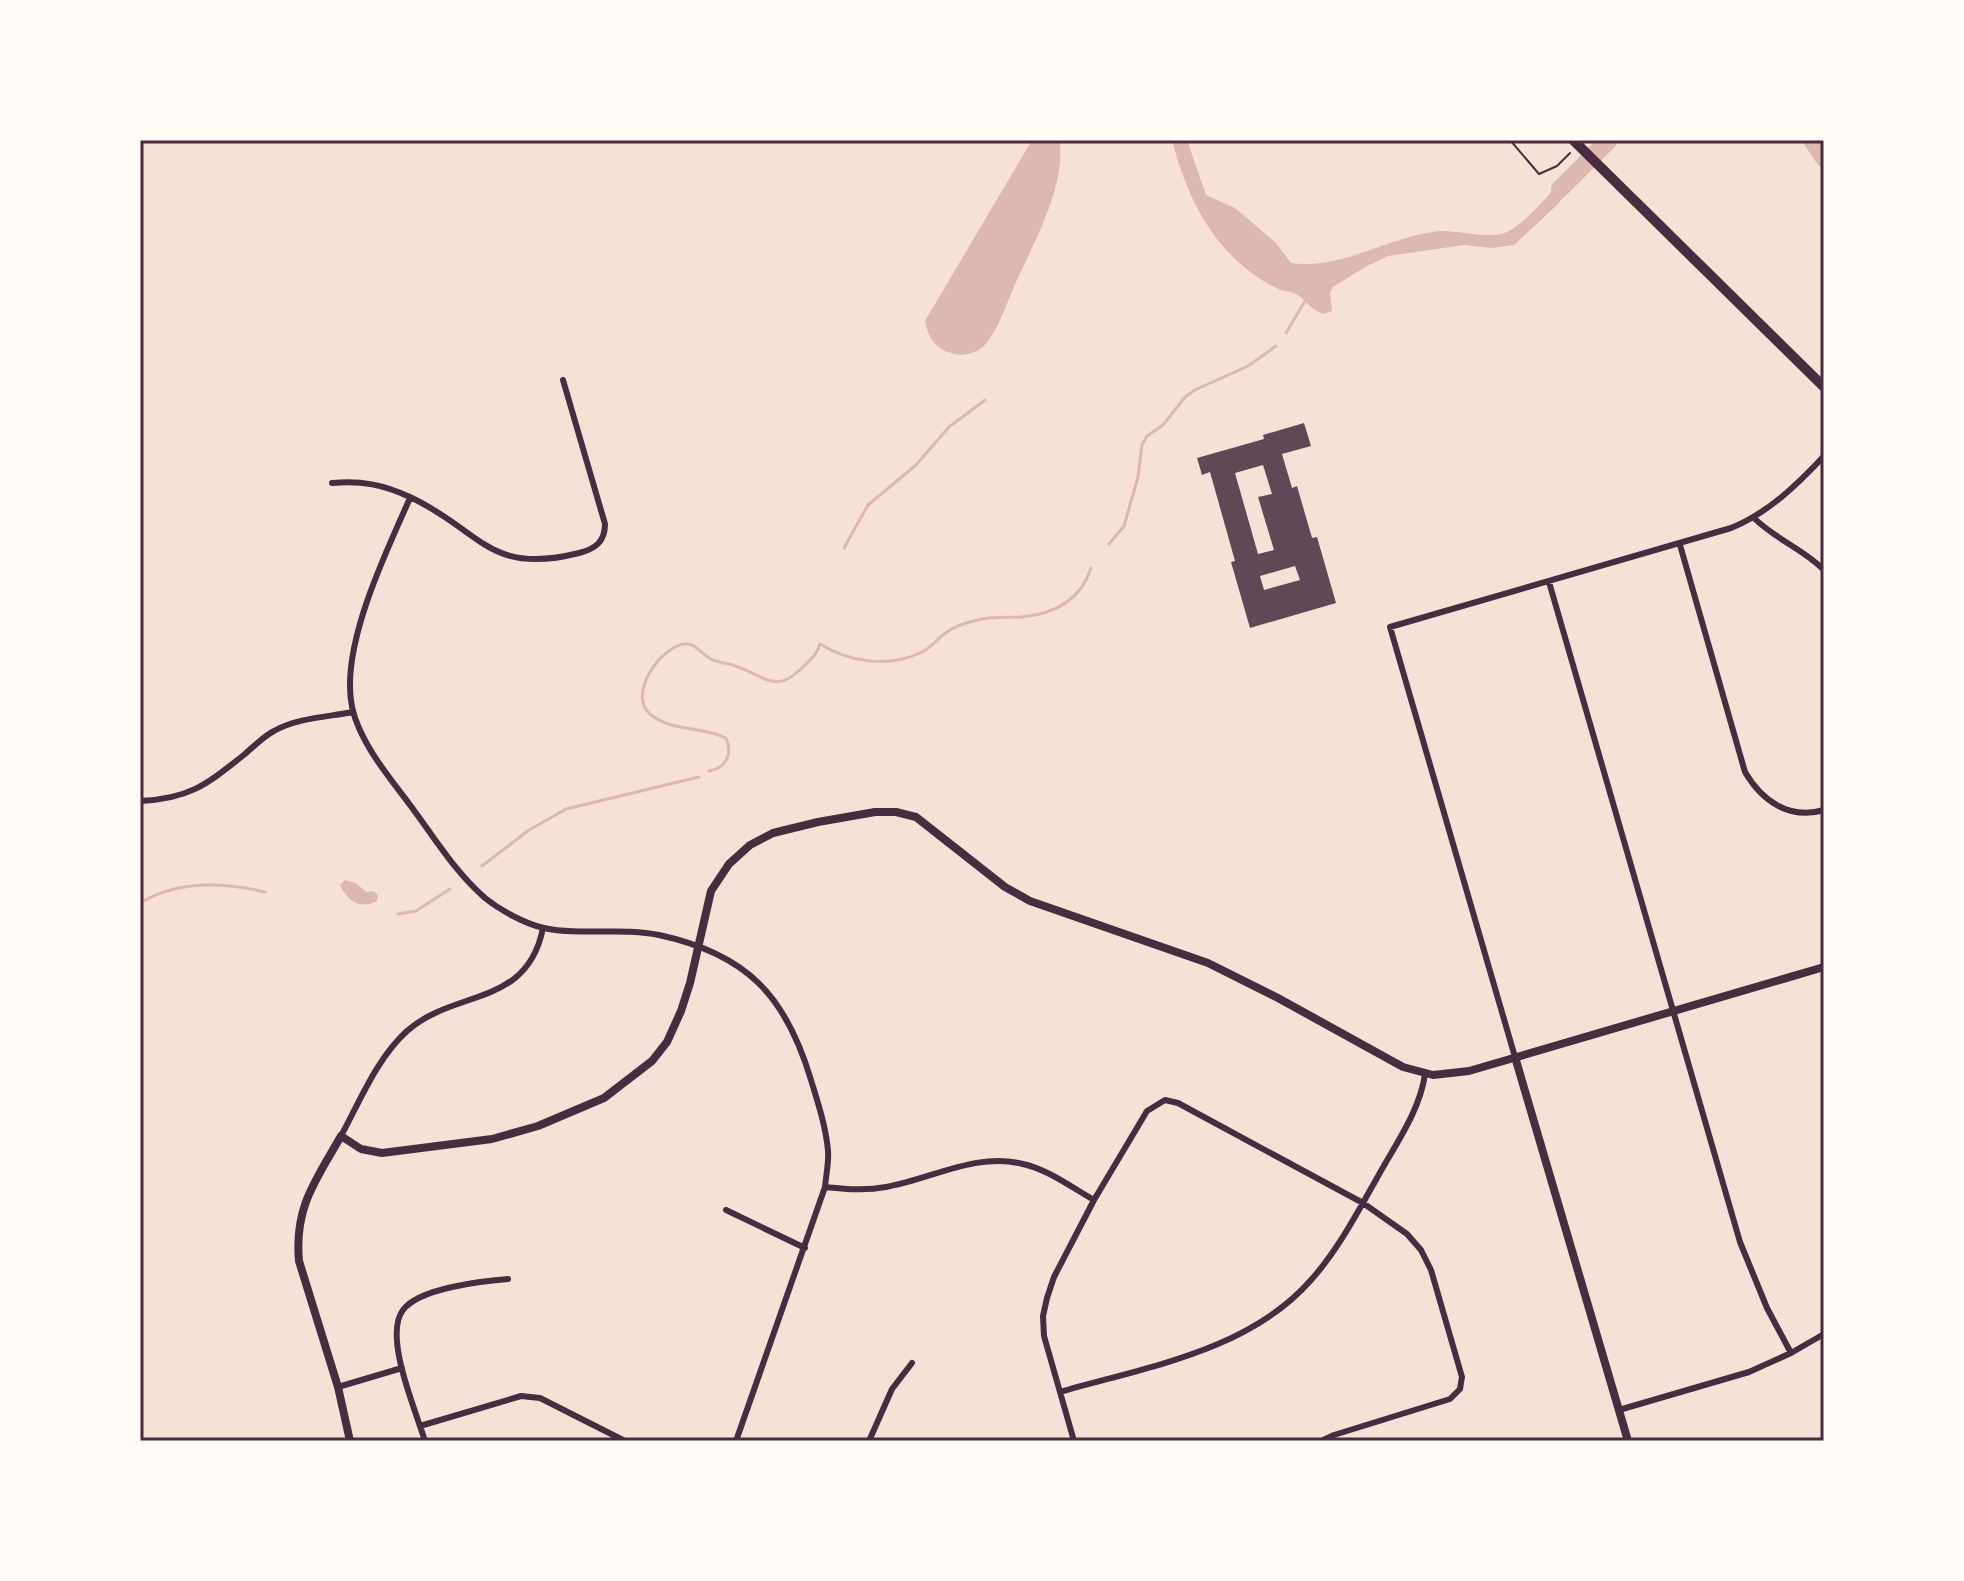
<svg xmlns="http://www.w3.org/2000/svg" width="1964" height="1581" font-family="Cabin,sans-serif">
<rect width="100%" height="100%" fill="#f7e1d7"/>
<!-- water -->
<path fill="#dcb8b0" d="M1032,140H1059L1060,143C1064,193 1032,245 1013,289C1005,307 998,330 985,345C974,356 959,357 945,351C933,345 927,334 925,321Z
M1172,140H1187L1206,195L1235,208L1276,243L1291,263C1344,270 1388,236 1440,231C1460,230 1488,240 1507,232C1530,221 1554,187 1572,168L1581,177L1556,206L1514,245L1491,248L1464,245L1388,256L1365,267L1333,287L1330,293L1332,311L1323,314C1309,309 1304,297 1294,293C1287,291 1282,291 1276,288C1217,258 1188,202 1172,140Z
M345,880L356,883L366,892L373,891L378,895L377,901C361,910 347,901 340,885Z"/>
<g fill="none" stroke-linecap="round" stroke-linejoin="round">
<!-- stream -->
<path stroke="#dcb8b0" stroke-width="3" d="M1286,333L1305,301
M1109,544L1124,526L1138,477L1142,445L1147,436L1163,425L1185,397L1195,390L1248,366L1276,346
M844,548L868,505L916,465L949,427L985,400
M709,771C726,768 733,754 726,738C703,726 671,732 650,714C627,694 661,646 685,644C696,643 702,655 711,659C719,663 728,663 735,666C769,677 775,696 806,664C813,657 817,654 820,644C849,662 888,668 920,653C930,649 936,640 944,634C953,627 968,622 978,620C993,616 1007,618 1021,617C1055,614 1081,600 1091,568
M482,866L529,830L566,809L699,777
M140,903C178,880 223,882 265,892
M398,914L416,911L450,889"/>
<!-- river -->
<path stroke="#dcb8b0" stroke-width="18" d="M1812,140L1824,158
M1560,189L1609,140"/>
</g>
<!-- building -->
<path fill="#644757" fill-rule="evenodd" d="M1304,423L1311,446L1282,454L1292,488L1297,486L1312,538L1317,537L1336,603L1250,628L1231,562L1235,561L1210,472L1202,475L1197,458L1264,439L1263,435ZM1263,465L1272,494L1258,497L1274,550L1258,554L1235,473ZM1295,566L1300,580L1264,590L1260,576Z"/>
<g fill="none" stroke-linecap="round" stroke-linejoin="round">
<!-- path -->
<path stroke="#4a2c40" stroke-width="2" d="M1510,140L1539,174L1557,166L1570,153"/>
<!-- minor -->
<path stroke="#4a2c40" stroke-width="6" d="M332,483C361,480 384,485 410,497C481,530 488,576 579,553C595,549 605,542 605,524L563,380
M410,498C387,550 349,629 350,687C350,701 353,715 359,728C372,758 394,783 413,809C435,839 456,873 485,898C500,910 525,924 544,928C581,936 622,927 659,935C747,954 786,996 811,1080C818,1103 826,1127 828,1151C829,1162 826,1175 825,1187L736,1441
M1754,518C1775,539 1803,549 1824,570
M1680,545L1745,772C1762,801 1789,820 1824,810
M1549,582L1740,1242L1767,1308L1791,1353
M140,801C190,799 207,784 245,754C254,746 264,736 274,731C297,718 327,717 353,712
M1515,1057L1390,627L1731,528C1768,513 1797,485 1824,456
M341,1136C360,1101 377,1058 407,1031C456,988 527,1008 543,928
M825,1187C846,1189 865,1191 886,1187C932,1179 976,1152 1023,1164C1049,1170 1071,1187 1094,1200
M726,1210L805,1248
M338,1387L402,1368
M1060,1392C1146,1367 1249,1351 1311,1280C1338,1250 1357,1213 1377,1178C1395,1145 1420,1111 1425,1074
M1619,1410L1749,1372L1791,1353L1824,1334
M420,1426L521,1396L540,1398L625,1441
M425,1441C416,1411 383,1336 403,1310C419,1288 483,1281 508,1279
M869,1441L892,1389L912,1363
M1074,1441L1044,1336L1043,1316L1047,1298L1054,1277L1094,1200L1147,1111L1165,1100L1178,1103L1363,1203L1407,1234L1421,1250L1431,1270L1462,1377L1460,1389L1450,1399L1334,1435L1321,1441"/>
<!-- tertiary -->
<path stroke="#4a2c40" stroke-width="8" d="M1515,1057L1628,1441
M350,1441L338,1387L299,1261C294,1207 316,1180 341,1136L361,1149L382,1153L492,1139L538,1126L604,1098L652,1061L667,1042L681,1011L690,983L711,891L729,864L750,845L773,833L818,822L875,812H896L916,817L1005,887L1030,901L1208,963L1278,998L1403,1067L1433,1075L1469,1071L1824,967"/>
<!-- primary -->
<path stroke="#4a2c40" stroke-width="10" d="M1573,140L1824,387"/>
</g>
<!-- border -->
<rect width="1964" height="1581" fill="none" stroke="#fffaf5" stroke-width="284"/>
<rect x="142" y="142" width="1680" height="1297" fill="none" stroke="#4a2c40" stroke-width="3"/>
</svg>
